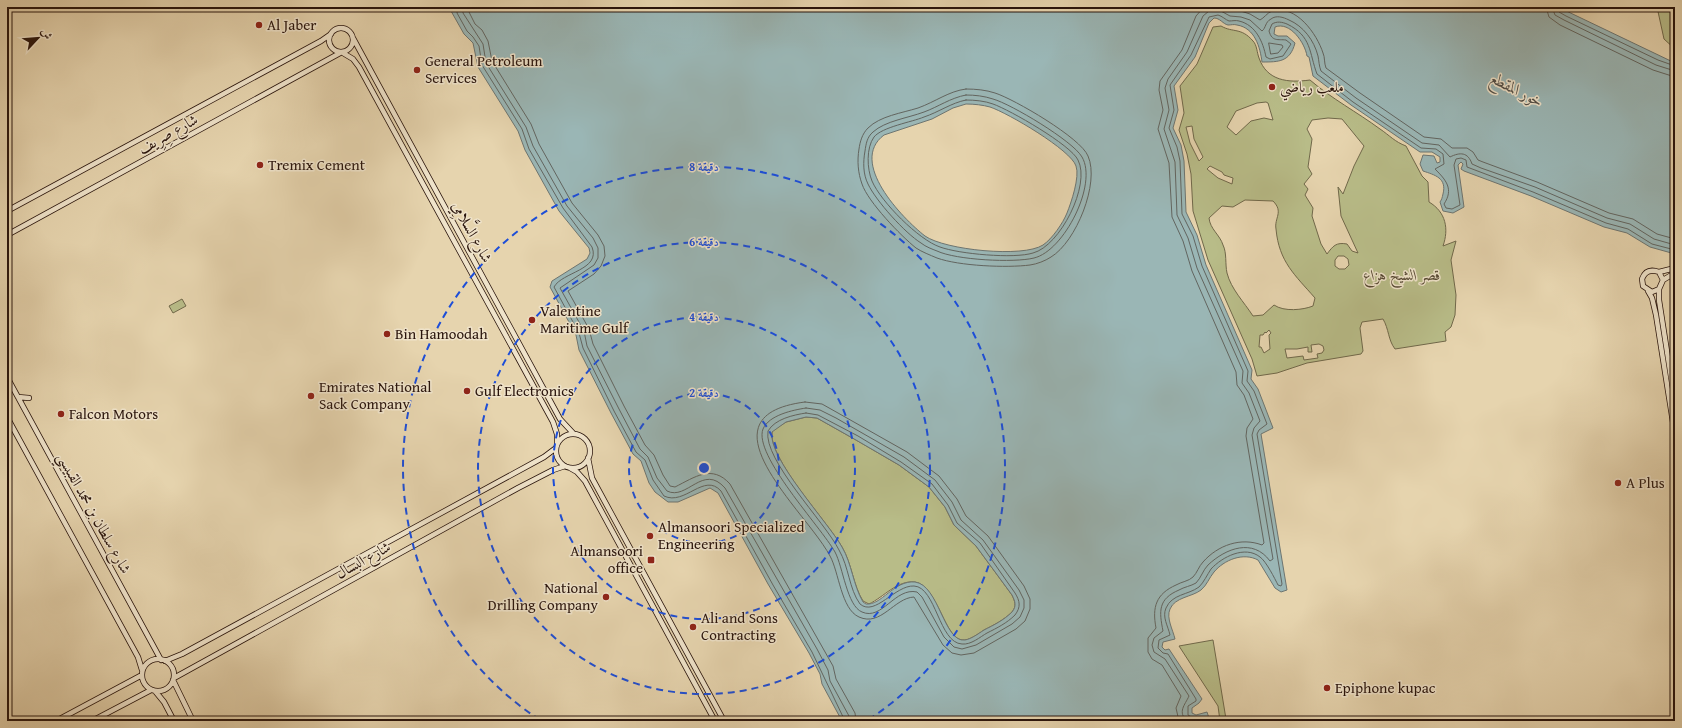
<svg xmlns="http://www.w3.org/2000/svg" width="1682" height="728" font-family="'Gentium Book Plus',Amiri,serif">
<rect width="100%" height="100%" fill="#e6d4ae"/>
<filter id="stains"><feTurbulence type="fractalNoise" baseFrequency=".005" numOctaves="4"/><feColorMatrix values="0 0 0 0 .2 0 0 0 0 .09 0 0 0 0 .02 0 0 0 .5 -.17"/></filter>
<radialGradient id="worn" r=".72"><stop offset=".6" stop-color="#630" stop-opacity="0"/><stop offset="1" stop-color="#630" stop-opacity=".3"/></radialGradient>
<!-- green -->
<path fill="#b8bc88" stroke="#70684a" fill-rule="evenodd" d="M1657,7H1675V49L1664,39Z
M1221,26C1233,33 1241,27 1253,41C1257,45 1257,53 1259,58C1267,81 1288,83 1310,80C1332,99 1357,112 1380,129C1389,135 1395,142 1406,146L1422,176L1428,182L1429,202C1446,212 1449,229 1443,246L1456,241L1451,260L1456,295L1455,315L1451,327L1445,332L1446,341L1395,349C1388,340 1389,329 1383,319L1362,322L1360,328L1363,351L1361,354L1307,363L1277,373L1257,376L1252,359L1208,260L1193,211L1191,174L1187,154L1179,130L1184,113L1180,86L1197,64L1213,27ZM1266,102L1268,103L1273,120L1264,118L1251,121L1236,135L1227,127L1236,111L1257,103ZM1328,118L1342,119L1364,146L1354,166L1343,194L1338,187L1341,216L1358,253L1352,251L1347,244C1336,242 1333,246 1327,254L1321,244L1312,216L1313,208L1305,195L1308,189L1304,184L1312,174L1308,167L1312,139L1307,129L1312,120ZM1192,126L1194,139L1203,157L1199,161L1190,143L1186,127ZM1210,166L1222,172L1224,175L1233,178L1232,184L1218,178L1207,169ZM1245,200L1273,201C1284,212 1274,218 1276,229C1279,262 1295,275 1315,298L1313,306C1303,310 1284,312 1274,305L1263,315L1253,316C1244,302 1231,289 1227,273C1225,264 1227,253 1223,245C1220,235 1210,229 1209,218L1222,206L1233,207ZM1338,256H1344L1348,259L1349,265L1345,269H1339L1335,266V260ZM1269,330L1271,333L1269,335L1270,349L1264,353L1261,347H1259L1260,335H1263L1265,332L1266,333ZM1319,344L1323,346L1324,350L1322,353L1317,354L1318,358L1304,360L1303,356L1287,358L1285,349H1297L1308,347V352H1312L1311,345Z
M182,299L186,306L173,313L169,306Z
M806,417L817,418L856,440L899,465L929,487L945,507L954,525L976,546L1012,595C1015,602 1017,606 1012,612C1004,620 994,625 984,630C978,634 969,641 962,640C945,639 937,585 915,582C897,580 884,597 869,604L863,601C853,585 852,564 842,547C828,522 767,458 772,431L786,422Z
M1213,640L1226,719L1237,718V721H1220L1218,706L1179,646Z"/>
<!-- water -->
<path fill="#9ab6b5" stroke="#6d7571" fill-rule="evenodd" d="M457,7H1558L1675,63V254L1650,247L1627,233L1604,227L1531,196L1464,171L1461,169L1463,164L1461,162L1458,165L1464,207L1453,213L1443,211L1440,202C1442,199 1442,198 1443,194C1447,178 1435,175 1423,171L1420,164L1423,155L1434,156L1437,163L1440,162V157L1432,152H1420L1351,105L1313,76L1309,57L1307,56C1305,43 1290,21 1275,27L1274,34L1278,36H1287L1295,43C1290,62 1279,62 1262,62C1260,47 1255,28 1237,25C1234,24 1231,25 1228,25C1223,24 1220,18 1214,18L1209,23L1195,57L1174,86L1178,110L1173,128L1181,145L1184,161L1186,212L1197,235L1206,265L1252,370L1251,379L1258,389L1273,428L1261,434L1287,590L1281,592L1275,588L1258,560C1243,552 1224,560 1214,572C1209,578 1207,585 1201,590C1192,597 1175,597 1170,609C1166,618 1173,630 1175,639L1163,642L1162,647L1165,650L1169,649L1202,699L1199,703L1192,708V713L1196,715L1207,712L1210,721H842L822,684L820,674L809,653L768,584L718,493L710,488L678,502H668L655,492L649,483L641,461L633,454L611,413L579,350L576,335L550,287L552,281L587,259L590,253L589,248L559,211L525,150L518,131L478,67L473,43L464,34L451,11ZM966,104C974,104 983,105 990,107C1008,113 1071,150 1076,166C1080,177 1071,203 1067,213C1063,223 1052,239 1043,245C1023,258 945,250 925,236C902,218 848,162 884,135L932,119L953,108ZM806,417L817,418L856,440L899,465L929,487L945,507L954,525L976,546L1012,595C1015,601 1017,606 1012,612C1004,620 994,625 984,630C978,634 971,639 965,640C944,643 939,585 915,582C894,580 881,606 866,604L863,602C853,585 852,564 842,547C828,522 767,457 772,432L786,422Z"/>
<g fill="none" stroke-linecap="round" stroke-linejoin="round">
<!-- shore -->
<path stroke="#626560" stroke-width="1" d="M458,7L457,13L467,31L473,37L479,46L482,65L522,129L529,149L563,208L592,247C601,270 562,272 554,287L579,333L583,348L614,411L636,452L645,460L653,480L664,496C685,506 704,472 721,491L773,585L812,652L845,721
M463,7V13L483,44L486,63L526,127L533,146L567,206L593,238L598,248V258L594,265L560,288L584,331L587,346L619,409L640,449L648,457L657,478L667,491C687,501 703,463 725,488L817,649L828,670L830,681L849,716L850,721
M469,7V12L475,24L482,30L488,41L492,61L531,124L539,144L572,203L598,235L604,246L605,256L601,266L594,274L568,291L589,329L593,344L624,406L645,445L654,455L663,475L670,486L675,487C695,477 712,464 730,484L833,666L836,679L855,713L856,721
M1228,7L1250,14L1260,20C1264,18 1267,13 1272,11C1296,4 1317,34 1323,53C1325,57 1324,63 1326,68L1360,93L1424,137L1441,139L1452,148H1467L1473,152L1478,160L1483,162L1537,182L1609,213L1633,219L1657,234L1675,239
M1546,7L1549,17L1560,25L1653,70L1675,77
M1552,7L1555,15L1564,20L1656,65L1675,71
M1557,7L1559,12L1566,16L1658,60L1675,66
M1269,43L1282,45L1283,47L1278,53L1271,54Z
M966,89C976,89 986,90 995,93C1014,99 1081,138 1088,156C1100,183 1076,242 1051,257C1045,261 1037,264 1030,265C1007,268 959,266 937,258C930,255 922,252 916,248C901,236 868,202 862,184C858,173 857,161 859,149C860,142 862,134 868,128C880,116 902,113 918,108C935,102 949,91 966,89Z
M966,95C975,95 984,96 993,99C1011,104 1073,141 1082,157C1098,184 1064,251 1034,258C1014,263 956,260 937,251C932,249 926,247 921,243C905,233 876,201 868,184C863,174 863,162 865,151C866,144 867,137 873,132C885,121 908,118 924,112C938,107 950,98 966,95Z
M966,100C975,100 985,101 993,104C1010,110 1071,145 1078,160C1091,185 1060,246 1033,253C1014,259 959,254 940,247C919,240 881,202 872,181C867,169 866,148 874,137C882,127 912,122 924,117C939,112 951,103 966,100Z
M805,402L822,404L838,413L907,452L939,476L957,499L966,516L988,536L1024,586L1030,599V609L1025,621L1016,629L974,653L961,655L952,653L943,645L914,597C894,598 881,627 859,617C841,609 839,572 830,556C807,512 694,416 805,402Z
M806,408L820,410L836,418L904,457L935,480L952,502L961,520L983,540L1019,590L1024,600V608L1020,617L1012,624L976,645L962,649L954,647L944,637L922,597L917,592C895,587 882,621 862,612C847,606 843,567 835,552C821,527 753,455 763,429C769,415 793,410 806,408Z
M806,413L818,415L858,436L901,462L932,484L948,505L957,523L980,543L1015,593C1020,601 1021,607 1015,615C1007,623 997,628 987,633C980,637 971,645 962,644C939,643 936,587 914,586C895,585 875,617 860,604C849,589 849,567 839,550C825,522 763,460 768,431C775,419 793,415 806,413Z
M1179,721L1176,708L1181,696L1162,665L1152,659L1148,652V638L1156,628C1152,607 1156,594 1176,585C1181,582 1189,581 1193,577C1197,573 1199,566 1203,562C1218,545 1241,537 1262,545L1264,543L1246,436L1247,428L1253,419L1244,395L1237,385L1236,372L1192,271L1183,241L1172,217L1169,163L1158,129L1163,110L1159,90L1160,81L1182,50L1196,16L1204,7
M1187,721C1177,712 1185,705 1189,696L1165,659L1154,652L1152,645L1154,638L1163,631C1159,611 1158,599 1179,590C1184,587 1191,586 1196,583C1201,578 1203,570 1208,565C1226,548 1253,538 1270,561L1273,559L1252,435L1254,428L1260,421L1249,393L1242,383L1243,371L1197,268L1188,238L1177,215L1175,162L1164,129L1169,110L1165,88L1168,79L1187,52L1203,16L1209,11L1219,10L1230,16L1241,17L1250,20L1262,31C1266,28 1265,22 1271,19C1276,15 1283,17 1289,20C1303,26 1314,40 1318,56C1319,61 1319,66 1321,71L1356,98L1422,143L1439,145L1450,157C1460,152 1468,152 1472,164L1481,168L1535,187L1607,218L1630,224L1654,239L1675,245
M1206,721L1204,718L1195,719L1188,715V706L1196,701V699L1168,654L1163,653L1158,648L1159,640L1170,635C1168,626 1162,617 1166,608C1172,594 1188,595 1199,587C1204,582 1207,575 1211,569C1222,557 1245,545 1260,557C1266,561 1275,579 1278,585L1281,586L1282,584L1257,434L1259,430L1267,424L1254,391L1247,381L1248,371L1202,266L1193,236L1182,214L1180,161L1177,147L1169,128L1174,110L1170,85L1191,55L1209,17L1218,15C1222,16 1226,20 1229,21C1232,21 1236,20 1239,21C1256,25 1263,42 1266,57L1270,59L1283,56L1291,44L1286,40C1278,39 1272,42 1269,31L1272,24C1277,21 1282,22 1287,24C1312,36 1309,53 1317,74L1353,102L1421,148L1436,149L1443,154L1444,164L1435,169C1446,180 1454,189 1444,204L1446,208L1452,209L1460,205L1454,165L1456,159L1461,158L1466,160L1467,167L1533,192L1606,223L1628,229L1652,244L1675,250"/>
<!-- secondary casing -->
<g stroke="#29140c" stroke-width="6">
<path id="secondary" d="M329 40a12 12 0 1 1 24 0a12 12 0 1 1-24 0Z
M353,38L560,419L573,433
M343,53L353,59L359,67L553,422L557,434V443
M7,211L321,41L331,34
M7,235L340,53
M1659,272L1675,268
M1663,280L1675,273
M1659,289L1652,292L1643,286L1642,279C1645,271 1651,269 1659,272L1663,280L1659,289V300L1675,403
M1648,291L1652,298L1656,315L1675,435
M7,377L161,660
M18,397L29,398
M7,417L138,657L142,670
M556 451a17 17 0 1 1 34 0a17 17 0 1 1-34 0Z
M588,458L592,478L724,721
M570,468L577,472L585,481L715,721
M142 675a16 16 0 1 1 32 0a16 16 0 1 1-32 0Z
M165,661L182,654L544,457L556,448
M174,678L518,488L553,470L565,466
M173,680L193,721
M155,691L164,702L174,721
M56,721L142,675
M92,721L151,690"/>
</g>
<!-- secondary -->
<use href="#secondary" stroke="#efe3ca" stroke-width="4.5"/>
</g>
<!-- distance rings -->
<g fill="none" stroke="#1d4ed8" stroke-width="2" stroke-dasharray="7 5">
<circle cx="704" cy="468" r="75"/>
<circle cx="704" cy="468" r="151"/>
<circle cx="704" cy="468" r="226"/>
<path d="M540 720A301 301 0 1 1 868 720"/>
</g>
<!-- markers -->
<g fill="#8f2418" stroke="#efe3ca" stroke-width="1.5">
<circle cx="259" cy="25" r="4"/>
<circle cx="417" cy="70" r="4"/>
<circle cx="1272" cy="87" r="4"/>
<circle cx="260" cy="165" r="4"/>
<circle cx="532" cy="320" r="4"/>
<circle cx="387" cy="334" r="4"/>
<circle cx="467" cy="391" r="4"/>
<circle cx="311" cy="396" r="4"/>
<circle cx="61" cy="414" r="4"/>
<circle cx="1618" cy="483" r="4"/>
<circle cx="650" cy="536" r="4"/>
<rect x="647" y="556" width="8" height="8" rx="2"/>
<circle cx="606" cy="597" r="4"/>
<circle cx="693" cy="627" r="4"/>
<circle cx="1327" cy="688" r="4"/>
</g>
<g text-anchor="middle" stroke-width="3" stroke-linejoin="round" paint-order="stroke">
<!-- poi labels -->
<g font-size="15" fill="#29140c" stroke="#efe3ca" text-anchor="start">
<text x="267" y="30">Al Jaber</text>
<text x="425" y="66">General Petroleum<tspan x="425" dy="17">Services</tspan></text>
<text x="1280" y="92">ملعب رياضي</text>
<text x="268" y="170">Tremix Cement</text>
<text x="540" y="316">Valentine<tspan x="540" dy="17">Maritime Gulf</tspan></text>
<text x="395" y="339">Bin Hamoodah</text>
<text x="319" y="392">Emirates National<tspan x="319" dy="17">Sack Company</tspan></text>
<text x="475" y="396">Gulf Electronics</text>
<text x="69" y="419">Falcon Motors</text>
<text x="1626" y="488">A Plus</text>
<text x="658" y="532">Almansoori Specialized<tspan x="658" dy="17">Engineering</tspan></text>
<text x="643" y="556" text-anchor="end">Almansoori<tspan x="643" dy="17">office</tspan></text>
<text x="598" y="593" text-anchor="end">National<tspan x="598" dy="17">Drilling Company</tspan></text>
<text x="701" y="623">Ali and Sons<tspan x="701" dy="17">Contracting</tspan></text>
<text x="1335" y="693">Epiphone kupac</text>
</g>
<!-- street labels -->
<g font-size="15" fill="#29140c" stroke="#efe3ca">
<text transform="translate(168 134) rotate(-29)" y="5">شارع صِرِيف</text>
<text transform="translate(472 232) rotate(61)" y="5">شارع السَّلامِي</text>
<text transform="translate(94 513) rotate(61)" y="5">شارع سلطان بن محمد القبيسي</text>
<text transform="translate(363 560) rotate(-29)" y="5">شارع البسال</text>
</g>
<!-- park labels -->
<g font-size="15" font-style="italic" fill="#544631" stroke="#efe3ca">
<text x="1402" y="280">قصر الشيخ هزاع</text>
</g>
<!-- water labels -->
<g font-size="16" font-style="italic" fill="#514d47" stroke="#efe3ca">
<text transform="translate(1517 89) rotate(27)" y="6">خور المقطع</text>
</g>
</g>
<circle cx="704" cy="468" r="6" fill="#1d4ed8" stroke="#efe3ca" stroke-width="2"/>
<g font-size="12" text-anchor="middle" font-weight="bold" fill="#1d4ed8" stroke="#efe3ca" stroke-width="3" stroke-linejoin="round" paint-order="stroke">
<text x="704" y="171">8 دقيقة</text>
<text x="704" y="246">6 دقيقة</text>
<text x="704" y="321">4 دقيقة</text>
<text x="704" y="397">2 دقيقة</text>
</g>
<!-- margin -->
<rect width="1682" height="728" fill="none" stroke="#e6d4ae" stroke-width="24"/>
<rect x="8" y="8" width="1666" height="712" fill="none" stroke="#29140c" stroke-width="2"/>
<rect x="12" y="12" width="1658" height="704" fill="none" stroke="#29140c"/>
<!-- north arrow -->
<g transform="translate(38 38) rotate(64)" stroke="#efe3ca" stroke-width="3" paint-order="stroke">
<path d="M0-3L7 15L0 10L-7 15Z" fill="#29140c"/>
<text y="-6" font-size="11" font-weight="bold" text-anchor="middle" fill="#29140c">ش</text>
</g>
<rect width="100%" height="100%" filter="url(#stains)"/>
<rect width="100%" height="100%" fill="url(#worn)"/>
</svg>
